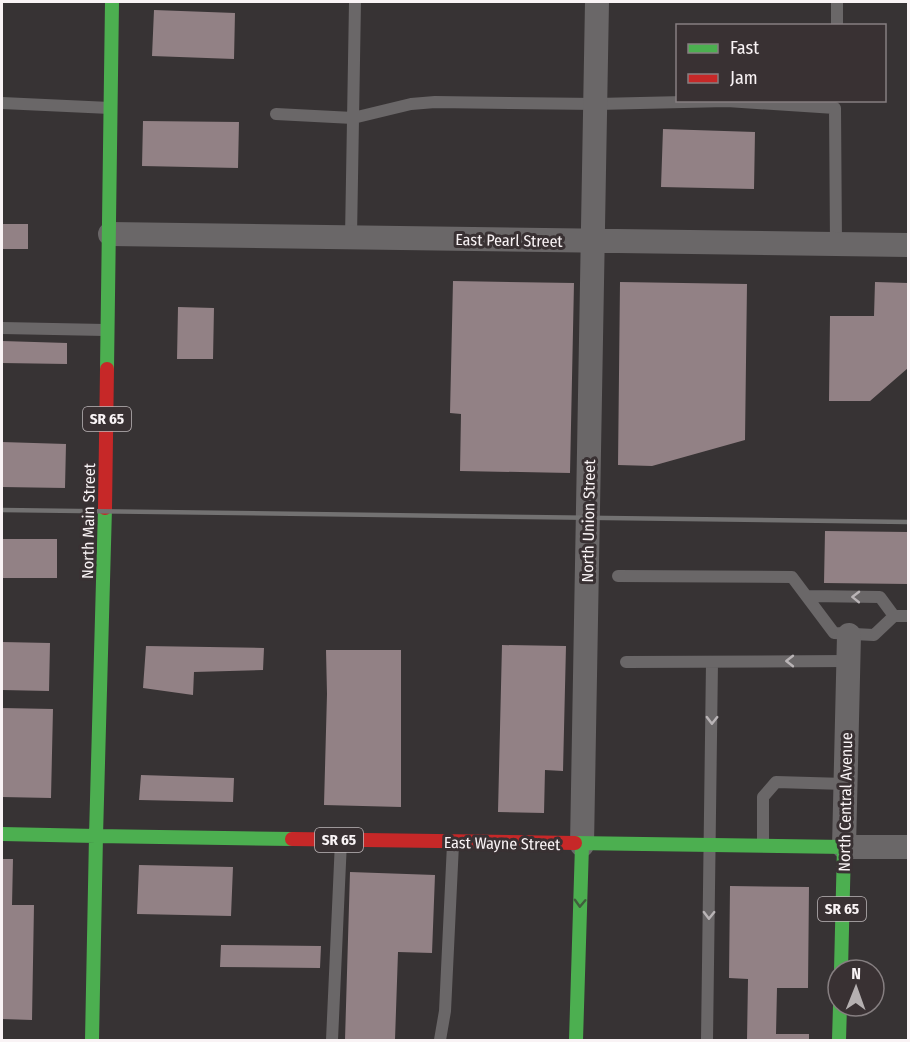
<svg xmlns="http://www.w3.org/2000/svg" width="910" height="1042" font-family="'Fira Sans Condensed',sans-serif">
<rect width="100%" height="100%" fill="#373334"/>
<!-- building -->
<path fill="#928185" d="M154,10L235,13L234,59L152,56Z
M143,121L239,122L238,168L142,166Z
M663,129L755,132L754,189L661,187Z
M2,224H28V249H2Z
M453,281L574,283L570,473L460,471L461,414L450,413Z
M620,282L747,284L745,440L652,466L618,465Z
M875,282L908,283V368L870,401H829L830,316H874Z
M178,307L214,308L213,359H177Z
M2,341L67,343V364L2,363Z
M2,442L66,444L65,488L2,487Z
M825,531L908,532V584L824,583Z
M2,539H57V578H2Z
M2,642L50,643L49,691L2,690Z
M502,645L566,646L563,771L545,770L544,813L498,812Z
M146,646L264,648L263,670L194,672L193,695L143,688Z
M326,650H401V807L324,805L327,694Z
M2,708L53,709L51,798L2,797Z
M141,775L234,778L233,802L139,800Z
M2,859H13L12,905H34L32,1020L2,1019Z
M139,865L233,867L231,916L137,914Z
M350,872L435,875L432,953L398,952L395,1040H345Z
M730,886L809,887L808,988H777L776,1034H809V1040H747L748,979L729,978Z
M221,945L321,946L320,968L220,967Z"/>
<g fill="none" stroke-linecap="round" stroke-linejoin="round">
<!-- lane -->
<path stroke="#6a6768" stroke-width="12" d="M837,26V2
M2,103L110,108
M276,114L353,118L411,104L435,102L597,104L727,101L835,108L836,244
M351,237L355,2
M2,328L105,330
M618,576L792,577L834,633L874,635L894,616H908
M809,596L880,597L894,616
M626,662L848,661
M763,846V797L776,782L845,784
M332,1040L341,841
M440,1040L445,1011L453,844
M707,1040L712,662"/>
<!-- street -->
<path stroke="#6a6768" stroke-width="24" d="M110,234L908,245
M849,635L844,847H908
M582,845L597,2"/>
<!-- fast -->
<path stroke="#4caf50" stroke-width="14" d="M107,369L112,2
M105,508L96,836L292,839
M2,834L96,836L92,1040
M575,843L844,847L841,970
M576,1040L582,845
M839,1040L840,1006"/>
<!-- jam -->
<path stroke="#c62828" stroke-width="14" d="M105,508L107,369
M292,839L575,843"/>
<!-- rail -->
<path stroke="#737272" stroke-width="4.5" d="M2,510L908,522"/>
</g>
<!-- one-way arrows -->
<defs><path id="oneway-chevron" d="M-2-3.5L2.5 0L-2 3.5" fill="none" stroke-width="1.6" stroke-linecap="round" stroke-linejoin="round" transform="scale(1.5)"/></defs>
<g stroke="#b9b4b6">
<use href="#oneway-chevron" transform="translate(856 597) rotate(-179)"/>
<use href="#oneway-chevron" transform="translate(790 661) rotate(180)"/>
<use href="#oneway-chevron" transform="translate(712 720) rotate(91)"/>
<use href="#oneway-chevron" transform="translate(709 915) rotate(91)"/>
</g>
<use stroke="#405d3d" href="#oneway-chevron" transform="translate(580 903) rotate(92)"/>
<g text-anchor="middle" stroke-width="6" stroke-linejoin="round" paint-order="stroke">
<!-- shield labels -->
<g fill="#393133" stroke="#bfb9bb" stroke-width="1.5">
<rect x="83" y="407" width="48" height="24" rx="4.5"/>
<rect x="315" y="828" width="48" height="24" rx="4.5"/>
<rect x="818" y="897" width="48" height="24" rx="4.5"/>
</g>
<g font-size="15" font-weight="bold" fill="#f9f3f5">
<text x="107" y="424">SR 65</text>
<text x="339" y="845">SR 65</text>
<text x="842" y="914">SR 65</text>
</g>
<!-- street labels -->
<g font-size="16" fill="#f9f3f5" stroke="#393133">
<text transform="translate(509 240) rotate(1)" y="6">East Pearl Street</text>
<text transform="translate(88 521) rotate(-89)" y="6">North Main Street</text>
<text transform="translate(588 521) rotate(-89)" y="6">North Union Street</text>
<text transform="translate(845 802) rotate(-89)" y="6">North Central Avenue</text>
<text transform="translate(502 843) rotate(1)" y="6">East Wayne Street</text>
</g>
</g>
<!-- border -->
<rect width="910" height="1042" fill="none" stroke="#f9f3f5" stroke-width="6"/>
<!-- legend -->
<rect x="676" y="24" width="210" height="78" fill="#393133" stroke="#867f81" stroke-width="1.5"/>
<rect x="688" y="44" width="30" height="9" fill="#4caf50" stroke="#867f81" stroke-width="1.5"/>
<text x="730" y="54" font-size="18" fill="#f9f3f5">Fast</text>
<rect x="688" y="74" width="30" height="9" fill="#c62828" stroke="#867f81" stroke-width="1.5"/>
<text x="730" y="84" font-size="18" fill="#f9f3f5">Jam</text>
<!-- north arrow -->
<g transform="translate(856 988) rotate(1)"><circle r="28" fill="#393133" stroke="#867f81" stroke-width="1.5"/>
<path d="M0-4.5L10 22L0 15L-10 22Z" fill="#b5b0b1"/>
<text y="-9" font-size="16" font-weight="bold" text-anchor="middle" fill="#f9f3f5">N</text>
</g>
</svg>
